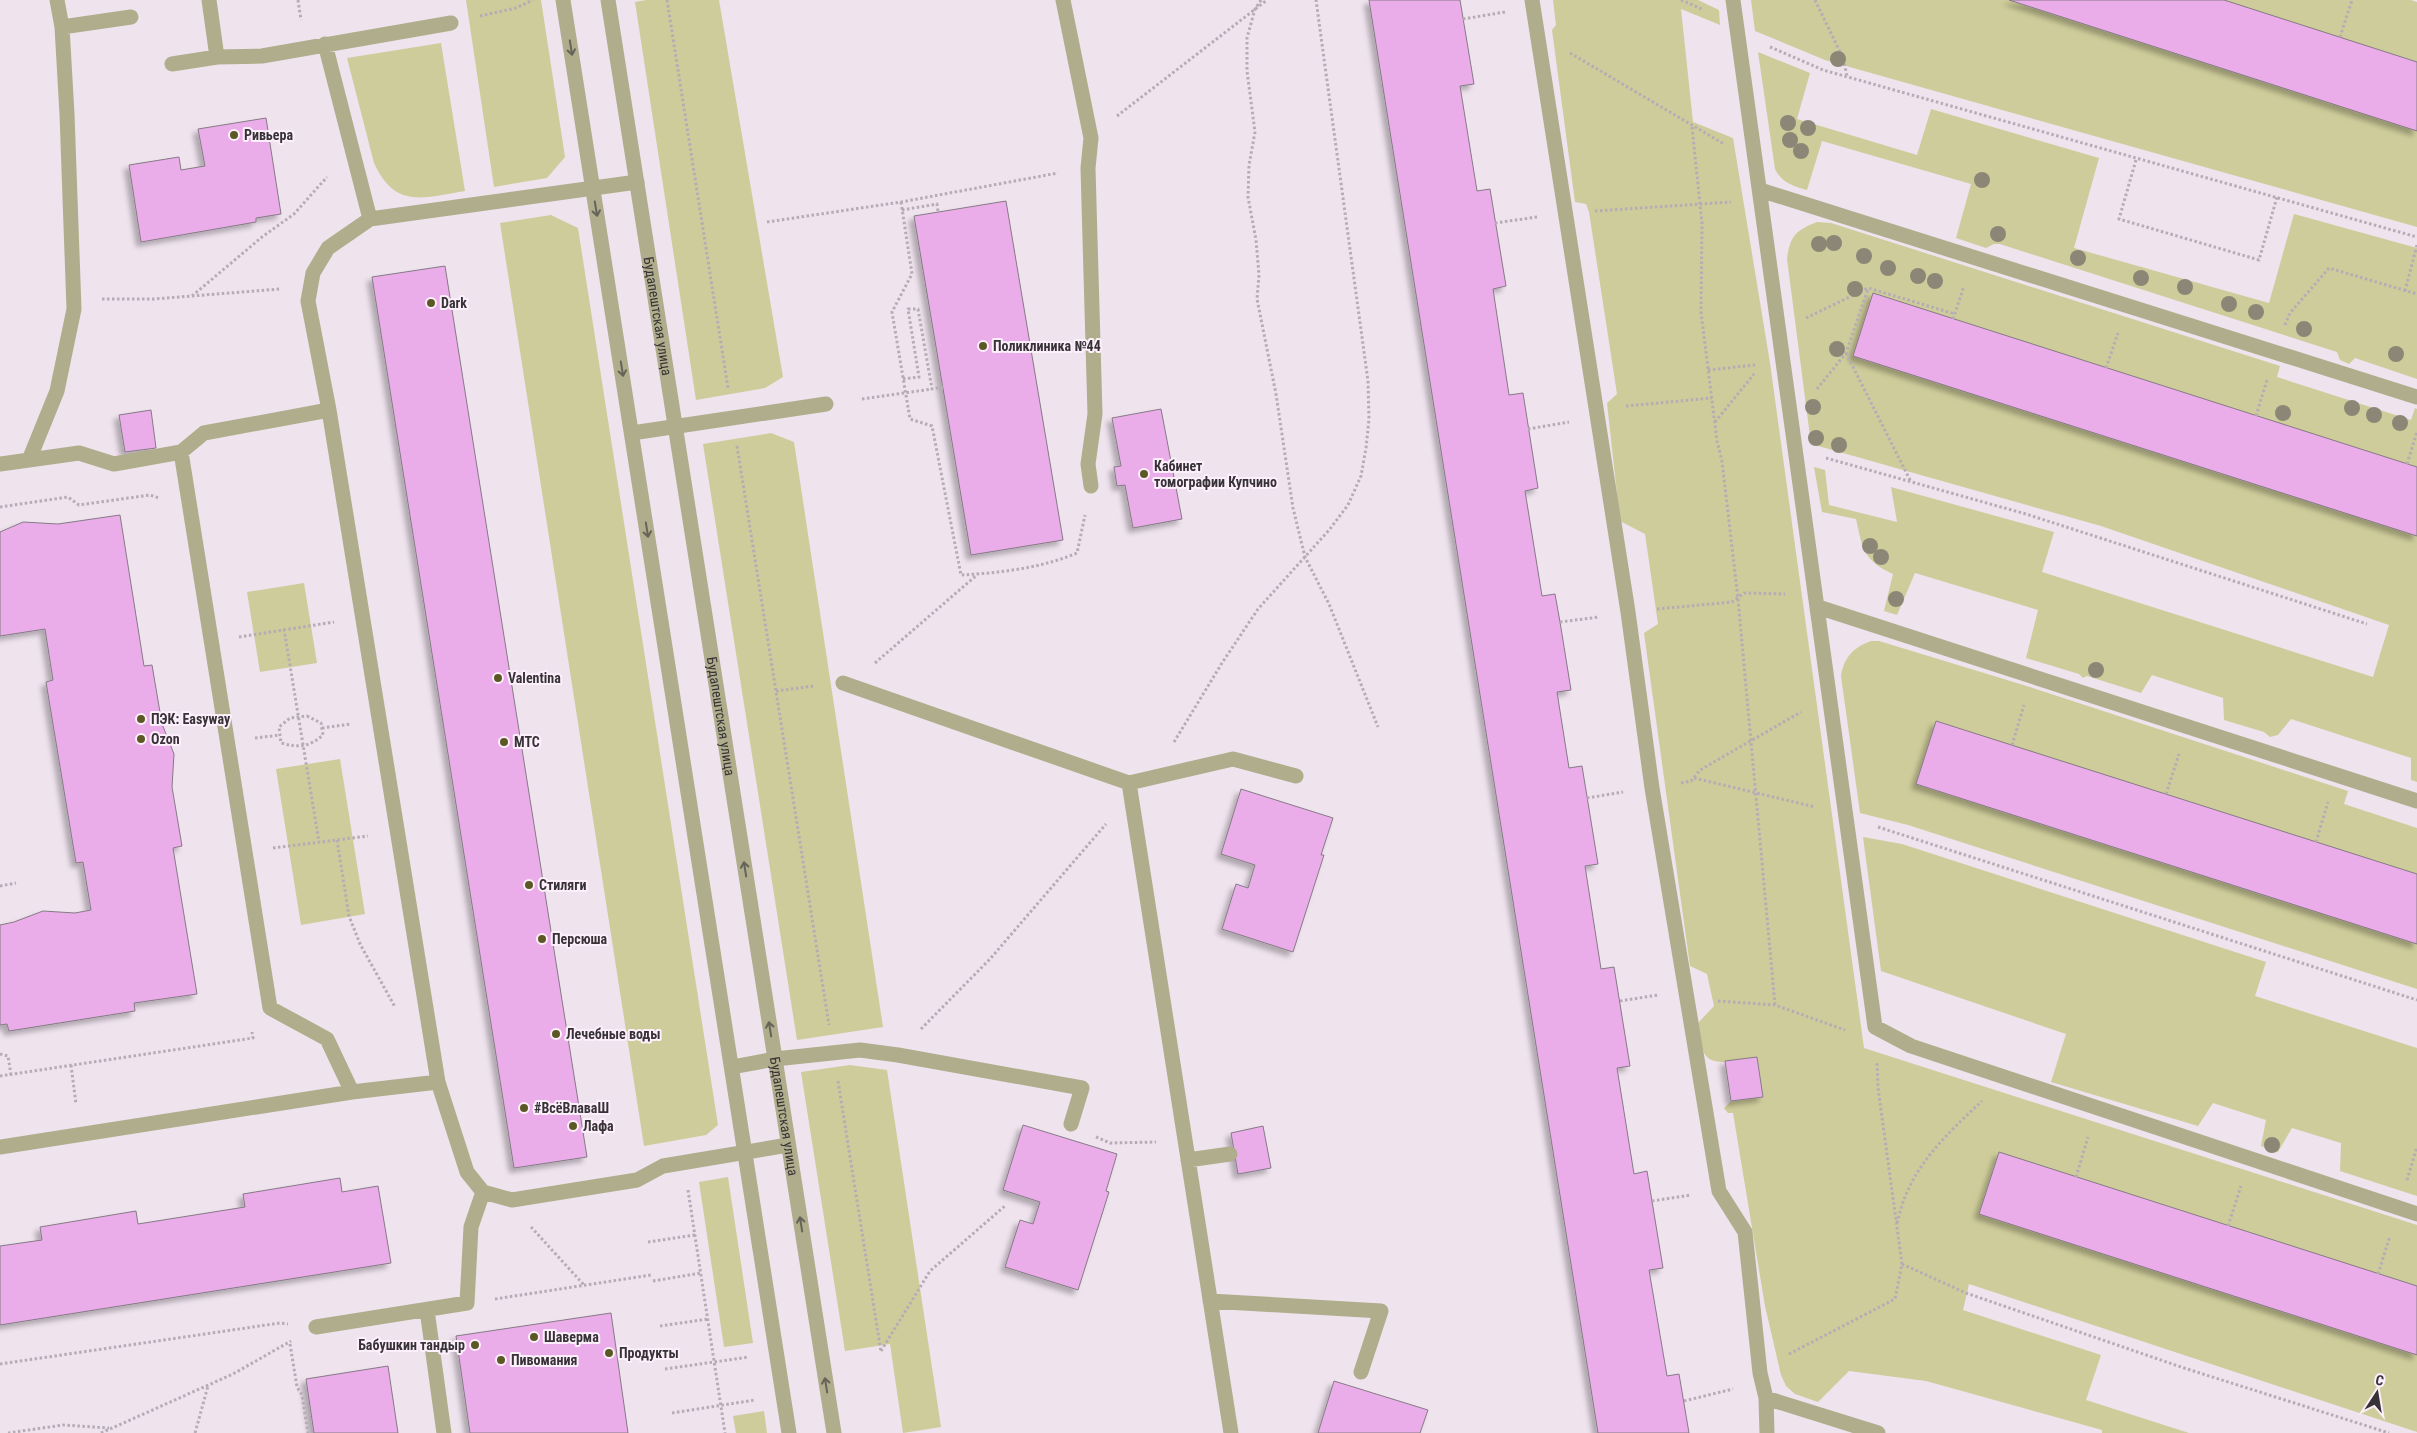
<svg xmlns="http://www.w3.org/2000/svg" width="2417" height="1433" font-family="'Roboto Condensed',sans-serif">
<defs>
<filter id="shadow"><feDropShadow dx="-4.5" dy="4.5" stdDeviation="2.5" flood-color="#0004"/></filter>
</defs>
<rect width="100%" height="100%" fill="#efe3ee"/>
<!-- green -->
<path fill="#cecc9a" d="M466,0H541L565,157L547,178L494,187Z
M646,0H719L783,377L765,388L696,400L635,2Z
M1553,0H1698L1719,10L1720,25L1681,9L1693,122L1733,138L1770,363L1864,1048L2417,1225V1432L1969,1284L1963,1310L2101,1355L2086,1400L2189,1433H2102V1430L1926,1381L1849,1371L1818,1402L1795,1394L1786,1386L1781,1375L1765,1306L1733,1113H1728L1724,1108L1731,1101L1763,1097L1757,1057C1742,1058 1709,1071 1703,1050C1700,1042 1699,1032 1698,1023L1714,1006L1707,974L1690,966L1644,633L1658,624L1645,534L1620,521L1607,403L1617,394L1589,212L1586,204L1575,202L1552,30L1556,25Z
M1751,0H2411L2417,2V227L1825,60L1755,31Z
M441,43L465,191C423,198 395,209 374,163L347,58Z
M1758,52L1810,73L1797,119L1917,155L1931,109L2099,158L2074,248L2269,303L2294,214L2417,248V379L2355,358L2349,364L2340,360L2337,352L2000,244H1994L1986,248L1956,238L1971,184L1822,141L1807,190C1793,186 1782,183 1775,169Z
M551,215L578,228L718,1125L706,1135L644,1146L500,223Z
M1817,222L1831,223L2280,366L2277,377L2411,420L2415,408L2417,409V782L2411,780V758L2291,719L2278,735L2270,737L2264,732L2224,720L2223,698L2152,675L2141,693L2087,676L2083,678L2079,674L2026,658L2038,610L1915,573L1897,615L1884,611L1893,574C1863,560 1863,550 1856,519L1822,512L1814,467L1825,470L1829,505L1897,522L1891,487L2054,532L2042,572L2373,677L2389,625L2101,526L1811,444L1787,259C1790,236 1796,230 1817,222Z
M771,433L794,442L883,1027L797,1040L703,444Z
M304,583L317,663L260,672L247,592Z
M1871,641H1879L2030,687L2348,791L2344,804L2417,828V989L1908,825L1860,813L1841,676C1844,657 1854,647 1871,641Z
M340,759L365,914L301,925L276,769Z
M1863,837L1902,844L2266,962L2255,996L2417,1048V1196L2340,1171L2341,1143L2292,1128L2278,1152L2261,1146L2266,1120L2213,1103L2198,1126L2051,1082L2066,1034L1881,971Z
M850,1065L887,1070L941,1427L903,1433L890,1344L845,1351L801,1072Z
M728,1177L753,1343L724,1347L699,1182Z
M764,1411L767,1433H736L733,1416Z"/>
<!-- building -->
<path fill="#ebade9" stroke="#857a85" filter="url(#shadow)" d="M1369,0H1460L1474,84L1460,86L1477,191L1490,189L1506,286L1493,289L1509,395L1523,393L1538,488L1525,491L1542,596L1555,594L1560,622L1571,690L1557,692L1569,768L1582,766L1598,864L1585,866L1601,969L1614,967L1630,1066L1617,1068L1634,1174L1647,1171L1663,1268L1649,1270L1667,1376L1679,1374L1689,1433H1598Z
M2009,0H2224L2417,62V131Z
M266,118L281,214L256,218V222L141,242L129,165L179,157L181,170L205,166L198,129Z
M1006,201L1063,540L971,555L914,216Z
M445,266L587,1157L514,1168L372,277Z
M1873,293L2417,467V536L1853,356Z
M1161,409L1182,519L1133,528L1125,485L1117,486L1114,467L1121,466L1112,418Z
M151,410L156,448L125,452L119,415Z
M120,515L144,666L152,665L162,724L174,754L172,787L182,846L173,848L197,994L134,1003L135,1011L9,1031L7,1024L0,1025V925L14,922L43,911L75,913L91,910L83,862L76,863L46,682L53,680L45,629L0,636V532L23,522L58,524Z
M1936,721L2417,874V944L1916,784Z
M1241,789L1333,818L1321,855H1324L1293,952L1222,929L1236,884L1248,888L1255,865L1221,854Z
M1757,1057L1763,1097L1731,1101L1725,1061Z
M1023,1125L1117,1154L1106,1191L1109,1192L1078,1290L1005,1267L1020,1220L1033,1224L1040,1202L1003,1190Z
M1263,1126L1271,1168L1238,1174L1231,1133Z
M1999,1152L2417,1286V1355L1979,1214Z
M340,1178L342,1192L378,1186L391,1263L0,1325V1246L42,1240L40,1227L136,1211L138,1224L245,1207L243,1194Z
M611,1313L628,1433H470L456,1336Z
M388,1366L398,1433H314L306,1379Z
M1334,1381L1428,1410L1420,1433H1318Z"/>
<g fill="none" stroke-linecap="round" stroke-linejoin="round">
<!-- path -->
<path stroke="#b6acb5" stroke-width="3" stroke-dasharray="2.5 2.5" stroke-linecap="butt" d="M298,0L301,20
M667,0L728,388
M1261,0L1255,9L1247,38V71L1255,132L1249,165L1248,197L1256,240L1259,275L1257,299L1276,394L1293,508L1305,557L1329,604L1378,727
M1681,0L1704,10
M1815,0L1843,58L1847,76
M480,16L516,8L533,0
M1463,19L1505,12
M2340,37L2352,0
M1770,47L1823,70L2417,237
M1570,53L1724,144
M1117,116L1267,0
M1692,127L1702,223L1701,312L1717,441L1722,461L1738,599L1775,1005
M2136,160L2119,219L2259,260L2277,197
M901,202L912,274L892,312L910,419L932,426L961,575C999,573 1042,568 1077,553L1085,515
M902,210L937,204L938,212
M1595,211L1731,202
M767,222L901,202L1058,173
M1495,223L1537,217
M2405,291L2417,245
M192,296L262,237L294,214L327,177
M102,299H154L280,289
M1806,318L1868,288L1955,314
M1953,319L1964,286
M2285,325L2290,313L2329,268L2417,294
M1846,353L1911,482
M2106,368L2118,333
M1708,370L1755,365
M903,379L919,377L908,309H918L932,389L943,387
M1817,389L1846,353L1868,289
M862,399L932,389
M1626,406L1712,398
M2256,416L2267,380
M1715,422L1754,374
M1528,429L1569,422
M737,446L829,1025
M1826,458L2026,514L2367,624
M2407,464L2417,432
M0,507L68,497L79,505L150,495L159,498
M1657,609L1732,602L1744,593L1785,594
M1560,622L1599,617
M284,629L319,842
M239,637L334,622
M875,663L978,574
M776,691L814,686
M307,716L321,723L323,735C309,747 299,748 281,743L279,727L290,718Z
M322,728L351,724
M255,738L280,735
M1174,742L1222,663L1258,609L1330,529L1348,505L1361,476L1366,448L1369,419L1368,381L1316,0
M2012,745L2024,705
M1694,778L1815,807
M1681,783L1691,781L1700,770L1801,712
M2166,794L2179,754
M1587,798L1623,792
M1878,827L2417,1000
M337,840L349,916L360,944L395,1007
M2316,842L2328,802
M273,848L368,836
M0,886L16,883
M1620,1001L1658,995
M1718,1001L1775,1005L1845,1030
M921,1029L990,959L1106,824
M0,1054L8,1056L11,1075
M71,1065L76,1104
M0,1076L253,1038L252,1032
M838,1081L881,1352
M1096,1137L1110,1143L1156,1142
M2076,1177L2088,1137
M2407,1180L2417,1147
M688,1190L725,1433
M1652,1201L1691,1195
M1897,1223C1900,1212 1903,1200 1908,1190C1924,1155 1954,1127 1982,1101
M2228,1226L2241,1186
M531,1227L584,1285
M648,1242L695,1235
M1902,1264L1966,1293L2184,1368L2389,1433
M2378,1274L2390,1236
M653,1281L701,1273
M495,1299L651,1275
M660,1326L708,1319
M290,1344L297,1387L302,1395L308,1433
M881,1351L930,1271L1006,1205
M1789,1354L1895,1299L1902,1264L1878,1088L1877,1062
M0,1364L280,1323L288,1324
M665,1369L749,1357
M1684,1401L1733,1389
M672,1413L755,1400
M8,1433L63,1425L109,1428
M101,1433L233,1374L291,1341
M195,1433L208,1386"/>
<!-- service -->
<path stroke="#afad8b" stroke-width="15" d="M209,0L217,57
M1063,0L1091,138L1088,168L1095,414L1088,464L1091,486
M1532,0L1628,612L1652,788L1719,1191L1745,1232L1760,1373L1766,1398L1767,1433
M1733,0L1875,1027L1911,1046L2417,1214
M62,27L131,17
M325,44L370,219
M172,64L217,57L262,56L451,23
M1760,190L2417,397
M632,433L826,404
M181,452L270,1008L327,1039L352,1092
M29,460L57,391L74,309L67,114L62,27L57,0
M0,464L79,453L114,464L181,452L204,433L329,410
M1818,607L2417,801
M843,683L1129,783L1233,759L1296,776
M1129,783L1231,1433
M732,1067L775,1059L860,1050L898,1055L1082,1088L1071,1124
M438,1082L329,410L308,301L313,273L328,248L370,219L637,182
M0,1147L352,1092L438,1082L467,1172L483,1192L512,1200L637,1180L663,1166L788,1145
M1188,1160L1230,1154
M1210,1301L1381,1311L1361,1372
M427,1310L444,1433
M316,1327L467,1303L471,1227L483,1192
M1766,1398L1878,1433"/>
<!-- tertiary -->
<g stroke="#afad8b" stroke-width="15">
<path d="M563,0L789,1433"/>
<path id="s1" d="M608,0L834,1433"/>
</g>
</g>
<!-- trees -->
<g fill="#8c8676">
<circle cx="1838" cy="59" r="8"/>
<circle cx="1788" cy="123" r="8"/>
<circle cx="1808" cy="128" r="8"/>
<circle cx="1790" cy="140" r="8"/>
<circle cx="1801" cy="151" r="8"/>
<circle cx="1982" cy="180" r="8"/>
<circle cx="1998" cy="234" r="8"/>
<circle cx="1834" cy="243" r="8"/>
<circle cx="1819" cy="244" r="8"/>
<circle cx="1864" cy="256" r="8"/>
<circle cx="2078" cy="258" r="8"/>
<circle cx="1888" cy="268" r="8"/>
<circle cx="1918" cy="276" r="8"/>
<circle cx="2141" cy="278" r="8"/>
<circle cx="1935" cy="281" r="8"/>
<circle cx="2185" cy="287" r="8"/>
<circle cx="1855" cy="289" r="8"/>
<circle cx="2229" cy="304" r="8"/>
<circle cx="2256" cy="312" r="8"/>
<circle cx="2304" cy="329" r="8"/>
<circle cx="1837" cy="349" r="8"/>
<circle cx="2396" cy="354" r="8"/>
<circle cx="1813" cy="407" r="8"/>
<circle cx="2352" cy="408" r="8"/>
<circle cx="2283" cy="413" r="8"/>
<circle cx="2374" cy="415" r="8"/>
<circle cx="2400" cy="423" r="8"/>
<circle cx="1816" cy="438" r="8"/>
<circle cx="1839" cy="445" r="8"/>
<circle cx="1870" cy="546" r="8"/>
<circle cx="1881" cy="557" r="8"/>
<circle cx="1896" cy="599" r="8"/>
<circle cx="2096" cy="670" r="8"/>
<circle cx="2272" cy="1145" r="8"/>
</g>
<!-- one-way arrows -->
<defs><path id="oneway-shaft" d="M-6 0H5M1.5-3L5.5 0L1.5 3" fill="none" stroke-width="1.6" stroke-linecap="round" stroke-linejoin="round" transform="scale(1.25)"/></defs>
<g stroke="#666358">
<use href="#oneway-shaft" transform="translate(571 48) rotate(81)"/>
<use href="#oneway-shaft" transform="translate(596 209) rotate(81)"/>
<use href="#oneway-shaft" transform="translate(622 369) rotate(81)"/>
<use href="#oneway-shaft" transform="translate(647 530) rotate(81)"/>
<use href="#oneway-shaft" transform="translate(745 869) rotate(-99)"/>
<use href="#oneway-shaft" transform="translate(770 1029) rotate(-99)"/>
<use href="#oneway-shaft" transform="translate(801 1224) rotate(-99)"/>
<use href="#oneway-shaft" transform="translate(826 1385) rotate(-99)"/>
</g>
<!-- markers -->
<g fill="#5c5825" stroke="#fdf0fc" stroke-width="2">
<circle cx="234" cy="135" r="5"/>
<circle cx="431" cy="303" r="5"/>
<circle cx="983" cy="346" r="5"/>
<circle cx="1144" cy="474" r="5"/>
<circle cx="498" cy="678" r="5"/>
<circle cx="141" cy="719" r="5"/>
<circle cx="141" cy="739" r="5"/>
<circle cx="504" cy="742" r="5"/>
<circle cx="529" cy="885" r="5"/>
<circle cx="542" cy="939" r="5"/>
<circle cx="556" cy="1034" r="5"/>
<circle cx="524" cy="1108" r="5"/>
<circle cx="573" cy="1126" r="5"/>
<circle cx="534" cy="1337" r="5"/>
<circle cx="475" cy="1345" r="5"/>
<circle cx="609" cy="1353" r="5"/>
<circle cx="501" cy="1360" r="5"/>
</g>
<g text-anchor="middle" stroke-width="4" stroke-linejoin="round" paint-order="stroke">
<!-- poi labels -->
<g font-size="14" font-weight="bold" fill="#363236" stroke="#fdf0fc" text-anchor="start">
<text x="244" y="140">Ривьера</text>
<text x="441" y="308">Dark</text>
<text x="993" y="351">Поликлиника №44</text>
<text x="1154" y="471">Кабинет<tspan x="1154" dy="16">томографии Купчино</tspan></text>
<text x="508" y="683">Valentina</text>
<text x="151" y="724">ПЭК: Easyway</text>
<text x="151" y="744">Ozon</text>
<text x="514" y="747">МТС</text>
<text x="539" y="890">Стиляги</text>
<text x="552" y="944">Персюша</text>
<text x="566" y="1039">Лечебные воды</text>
<text x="534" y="1113">#ВсёВлаваШ</text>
<text x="583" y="1131">Лафа</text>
<text x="544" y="1342">Шаверма</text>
<text x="465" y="1350" text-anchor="end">Бабушкин тандыр</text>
<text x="619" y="1358">Продукты</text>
<text x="511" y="1365">Пивомания</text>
</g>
<!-- street labels -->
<g font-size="14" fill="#363236" stroke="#fdf0fc">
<text dy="5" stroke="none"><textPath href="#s1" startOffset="320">Будапештская улица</textPath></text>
<text dy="5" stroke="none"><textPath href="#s1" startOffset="725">Будапештская улица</textPath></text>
<text dy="5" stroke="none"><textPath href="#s1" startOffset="1130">Будапештская улица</textPath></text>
</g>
</g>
<!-- north arrow -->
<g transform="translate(2377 1393) rotate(12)" stroke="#fdf0fc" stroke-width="4" paint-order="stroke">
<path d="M0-4L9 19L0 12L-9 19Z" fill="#363236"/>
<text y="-8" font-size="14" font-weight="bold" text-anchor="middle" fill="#363236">С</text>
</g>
</svg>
